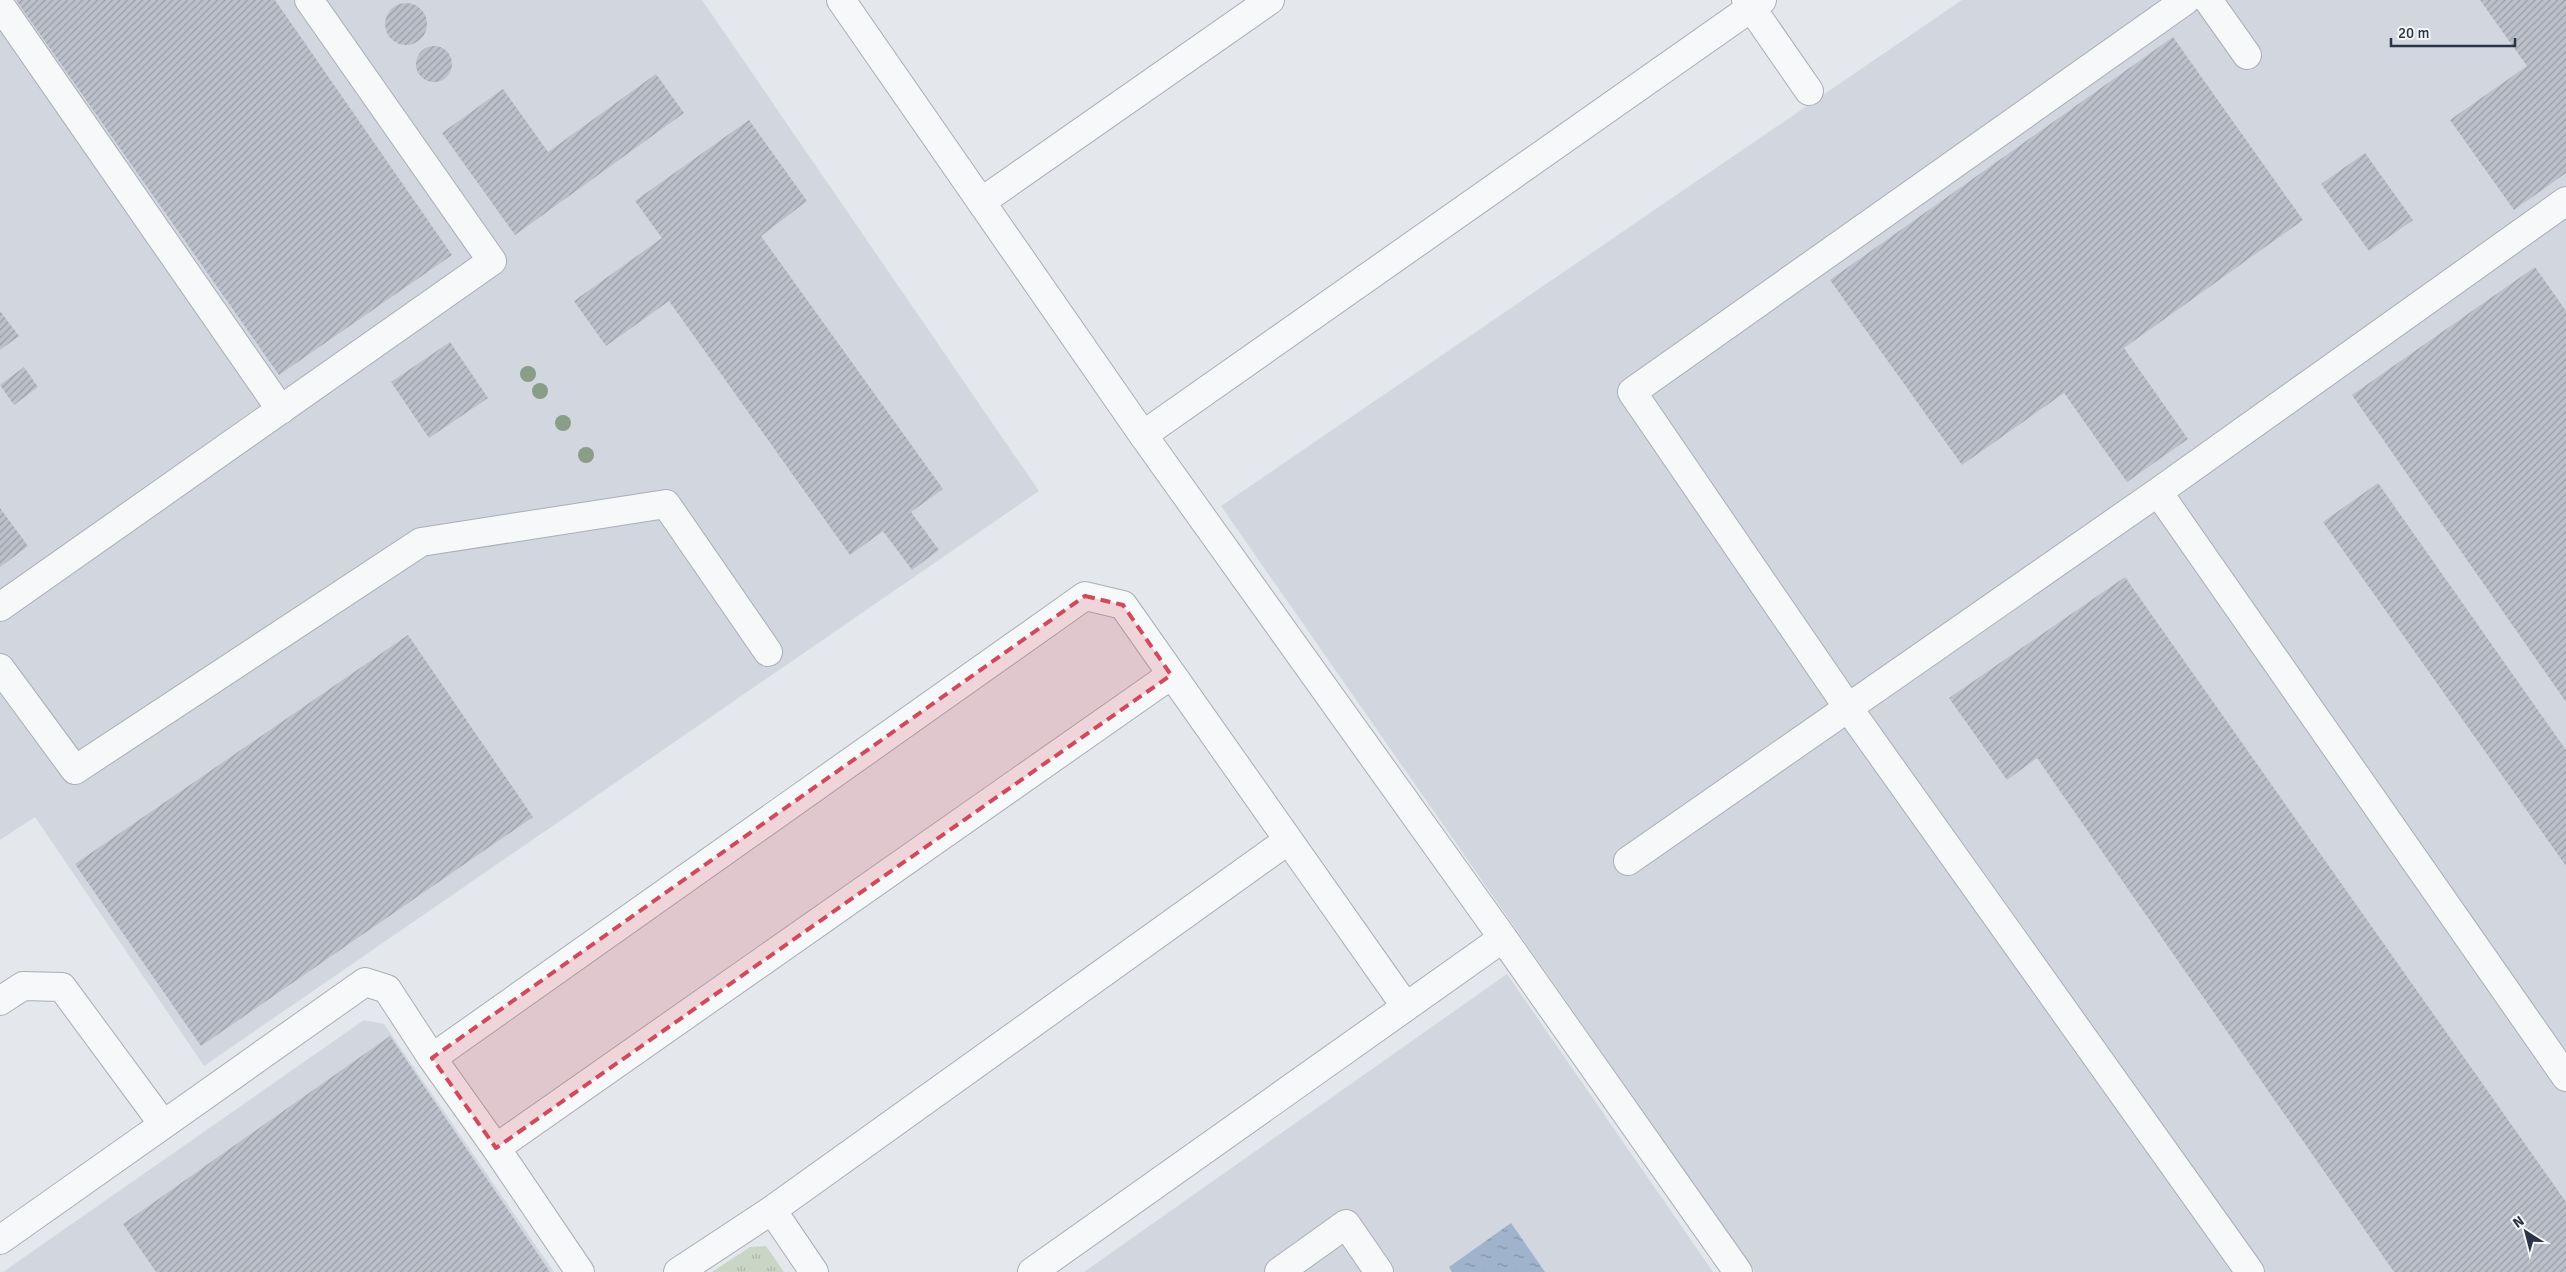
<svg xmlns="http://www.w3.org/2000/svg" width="2566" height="1272" font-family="Signika,sans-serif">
<defs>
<pattern id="grass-tufts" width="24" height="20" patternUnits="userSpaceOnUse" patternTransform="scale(1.25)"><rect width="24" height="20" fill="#c9d6c5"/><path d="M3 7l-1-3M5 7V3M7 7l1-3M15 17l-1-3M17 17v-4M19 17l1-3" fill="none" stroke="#adb8ab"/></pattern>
<pattern id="water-ripples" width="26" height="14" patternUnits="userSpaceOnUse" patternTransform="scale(1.25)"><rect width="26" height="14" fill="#9fb4cc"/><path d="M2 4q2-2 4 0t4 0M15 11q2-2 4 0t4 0" fill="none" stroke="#8293a7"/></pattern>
<pattern id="building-hatch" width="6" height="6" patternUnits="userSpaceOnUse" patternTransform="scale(1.25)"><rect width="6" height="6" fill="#bbc0ca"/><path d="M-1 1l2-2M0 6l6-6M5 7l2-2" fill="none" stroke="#989da6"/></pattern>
</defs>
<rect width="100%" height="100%" fill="#e4e7ec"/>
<!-- built -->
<path fill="#d2d6de" d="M0,0H702L1039,491L204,1066L35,817L0,840Z
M1962,0H2566V1272H1755L1221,506Z
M1507,974L1713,1272H1084Z
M364,1020L384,1024L554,1272H3Z"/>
<!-- grass -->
<path fill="url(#grass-tufts)" d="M766,1246L784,1272H712L750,1247Z"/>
<!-- water -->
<path fill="url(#water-ripples)" d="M1511,1223L1545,1272H1452L1449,1267Z"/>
<!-- building -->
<path fill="url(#building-hatch)" d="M16,0H275L452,255L279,375Z
M2480,0H2566V173L2514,210L2450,120L2527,66Z
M385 24a21 21 0 1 1 42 0a21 21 0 1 1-42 0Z
M2173,37L2303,220L2124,348L2188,439L2127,482L2064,393L1962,465L1830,280Z
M416 64a18 18 0 1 1 36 0a18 18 0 1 1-36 0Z
M656,74L684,113L515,235L442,133L503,89L548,152Z
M749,120L807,201L761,236L943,489L911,512L939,550L912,570L883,531L850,555L669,301L606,346L574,301L662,238L635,201Z
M2365,153L2413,220L2369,251L2321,184Z
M2535,267L2566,311V702L2352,395Z
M0,311L19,336L0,350Z
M450,342L488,398L429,438L391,382Z
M24,367L38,387L14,405L0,385Z
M2378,483L2566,750V866L2323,522Z
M0,508L28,546L0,567Z
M2125,577L2566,1202V1272H2394L2037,758L2007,780L1949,698Z
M408,635L533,817L201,1046L75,864Z
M390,1036L550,1272H156L123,1224Z"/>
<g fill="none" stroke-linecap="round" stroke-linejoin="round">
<!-- minor casing -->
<g stroke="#a9aeb7" stroke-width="30">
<path id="minor" d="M841,0L1143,435L1503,938
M1746,0L1809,91
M2186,0L1632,392L1849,709L2250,1272
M2208,0L2247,55
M0,5L281,410
M981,202L1270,0
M1143,435L1762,0
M2158,492L2566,1077
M0,607L492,261L309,0
M0,668L75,770L421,542L666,504L768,652
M1628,861L2158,492L2566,201
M0,1001L23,986L62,987L163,1124
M432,1058L496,1148L580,1272
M496,1148L1171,675
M772,1210L1287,841
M0,1240L365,982L387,989L432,1058L1085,596L1123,605L1406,1007
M678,1272L772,1210L814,1272
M1032,1272L1503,938L1738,1272
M1279,1272L1346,1224L1379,1272"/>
</g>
<!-- minor -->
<use href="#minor" stroke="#f7f8fa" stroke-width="28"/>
</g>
<!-- trees -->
<g fill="#899d89">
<circle cx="528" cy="374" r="8"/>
<circle cx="540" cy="391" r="8"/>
<circle cx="563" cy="423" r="8"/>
<circle cx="586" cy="455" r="8"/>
</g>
<!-- marked area -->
<path fill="#d1495b" fill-opacity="0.2" stroke="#d1495b" stroke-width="4" stroke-dasharray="10 6" stroke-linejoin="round" d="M1085,596L1123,605L1171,675L496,1148L432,1058Z"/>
<!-- north arrow -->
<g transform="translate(2526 1232) rotate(324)" stroke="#f4f6f9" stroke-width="4" paint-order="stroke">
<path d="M0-4L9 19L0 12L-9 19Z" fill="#2b3445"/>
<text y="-8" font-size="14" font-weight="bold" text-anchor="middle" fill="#2b3445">N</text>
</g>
<!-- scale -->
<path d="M2391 38v8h124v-8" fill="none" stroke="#2b3445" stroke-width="2.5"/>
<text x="2398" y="38" font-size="15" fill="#2b3445" stroke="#f4f6f9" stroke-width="4" paint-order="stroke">20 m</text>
</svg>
